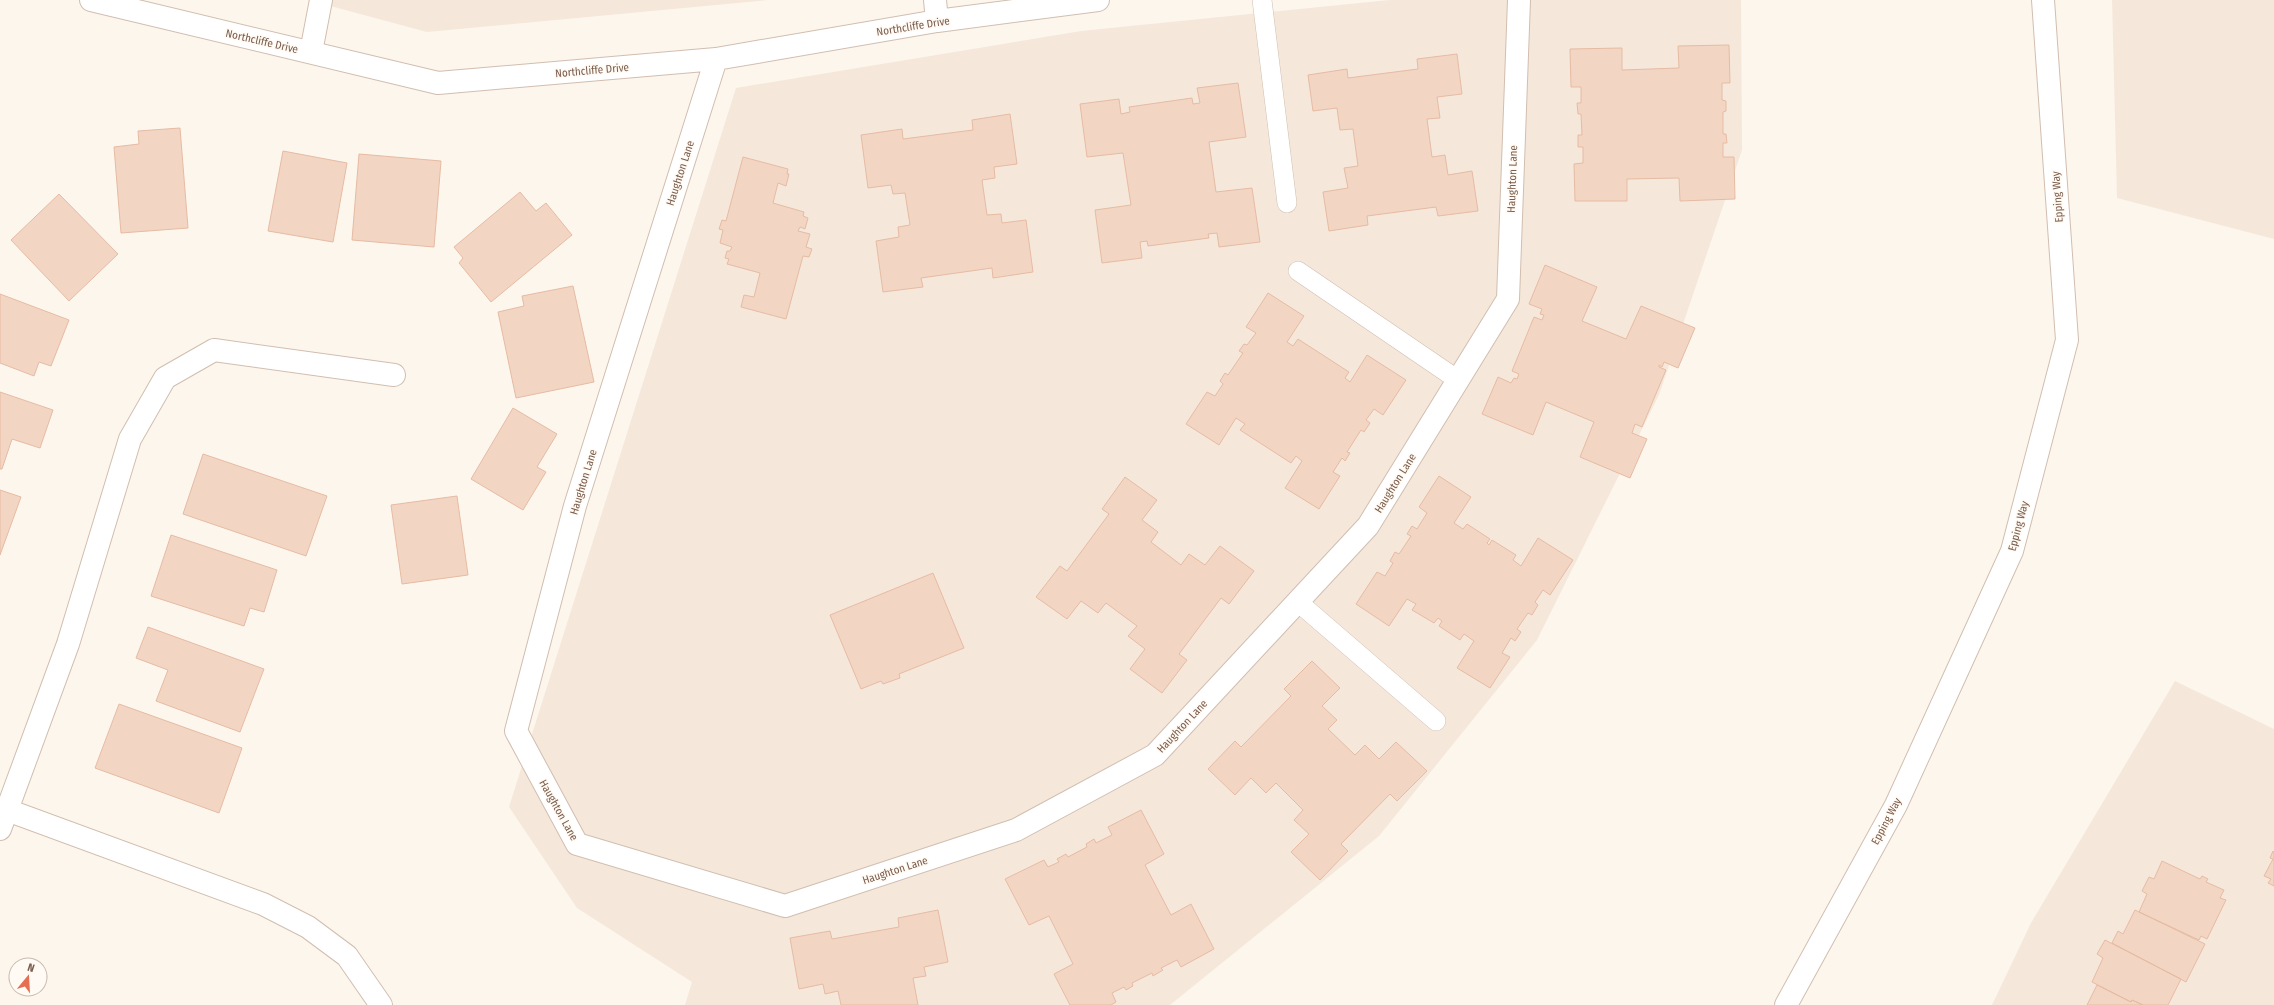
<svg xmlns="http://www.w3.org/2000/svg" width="2274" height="1005" font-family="'Fira Sans Condensed',sans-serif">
<rect width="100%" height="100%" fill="#fdf6ec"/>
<!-- residential -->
<path fill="#f5e8da" d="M308,0H768L427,32Z
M1389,0H1741L1742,150L1659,395L1537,640L1379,836L1170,1005H685L692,982L577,908L509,807L736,88L1081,31Z
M2112,0H2274V239L2117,198Z
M2175,681L2274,729V1005H1992L2031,923Z"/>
<!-- building -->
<path fill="#f3d5c3" stroke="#e6bba3" d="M1729,45L1730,83H1722V100L1726,101V111L1723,112V134H1726L1727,143H1723V157H1734L1735,199L1680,201L1679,178L1627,179V201H1575L1574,164L1583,163V147H1578V135H1582L1581,114H1578L1577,103H1581V87H1571L1570,49L1622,48V70L1679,68L1678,46Z
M1457,54L1462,94L1437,97L1440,118L1427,119L1432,157L1445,155L1448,175L1472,171L1478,211L1438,216L1436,207L1367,216L1368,225L1329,231L1323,192L1348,188L1344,168L1358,166L1353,129L1340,130L1337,108L1313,111L1308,75L1347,69L1348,78L1418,69L1417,59Z
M1238,83L1246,137L1209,142L1216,192L1252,188L1260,242L1219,247L1217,233L1208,234L1209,238L1148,246L1147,241L1140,242L1142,258L1102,263L1095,210L1131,205L1123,153L1087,157L1080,104L1119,99L1121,114L1130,112L1129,107L1192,98L1193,104L1200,103L1197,88Z
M1010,114L1017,164L994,167L995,178L982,180L987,215L1001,214L1002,223L1026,220L1033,272L993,278L992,268L921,278L923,287L883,292L876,241L899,237L898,227L910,225L905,193L893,194L891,185L868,188L861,135L902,129L903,139L973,130L972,120Z
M180,128L188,228L121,233L114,147L139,144L138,131Z
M283,151L347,163L333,242L268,231Z
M359,154L441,161L434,247L352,240Z
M743,157L788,169L787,174H789L786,186L778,183L773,203L804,212L803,216L808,218L805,229L800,227L798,231L810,234L806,247L812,249L809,257L803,256L786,319L741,307L744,295L754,297L760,273L727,264L729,259L725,258L727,251H730L732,247L720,243L723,230L719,229L722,220L726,221Z
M520,192L536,211L546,203L572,235L491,302L459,263L463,258L454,247Z
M59,194L118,254L69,301L11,240Z
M1545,265L1597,287L1582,321L1626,339L1641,306L1695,328L1678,368L1664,362L1662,367L1659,365V367L1666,370L1642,427L1635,424L1632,433L1647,439L1630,478L1580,457L1594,422L1546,402L1533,435L1482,414L1498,377L1511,383L1514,378L1517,379L1519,374L1512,371L1534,317L1542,320L1544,315L1540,314L1542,309L1529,304Z
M573,286L594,382L516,398L498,312L524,306L522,296Z
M1268,293L1304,316L1287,342L1293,346L1298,339L1349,372L1345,378L1350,382L1367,355L1406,380L1383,415L1374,409L1366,420L1370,423L1364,432L1361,430L1347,452L1350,453L1345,461L1342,458L1333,472L1340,476L1319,509L1285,488L1302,461L1296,456L1291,463L1240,430L1245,424L1236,418L1219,445L1186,424L1207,392L1215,396L1223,384L1220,381L1225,373L1228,375L1243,353L1239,351L1244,344L1247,345L1256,333L1246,327Z
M0,294L69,320L51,366L39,362L34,376L0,363Z
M0,392L53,410L40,448L12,439L2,469H0Z
M513,408L557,434L537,467L546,472L523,510L471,479Z
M203,454L327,496L306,556L183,514Z
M1439,476L1471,497L1454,523L1463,529L1467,524L1490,539L1487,543L1489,545L1492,540L1516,555L1513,560L1521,566L1538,538L1573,560L1550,595L1543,590L1535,602L1538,605L1532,615L1528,613L1517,629L1521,632L1515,641L1511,638L1502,653L1510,657L1490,688L1457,668L1474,641L1464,634L1460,640L1439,626L1442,621L1438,618L1434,623L1412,610L1416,604L1407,599L1389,626L1356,604L1377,572L1385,576L1393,563L1390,561L1395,552L1399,554L1411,536L1407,534L1412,526L1417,529L1427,513L1419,507Z
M1125,477L1157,500L1142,520L1158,532L1151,542L1181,565L1189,554L1205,565L1220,546L1254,571L1229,604L1221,598L1179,654L1187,660L1162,693L1130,669L1145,649L1128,636L1137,626L1106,603L1098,613L1081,601L1067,619L1036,597L1060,566L1067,571L1109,514L1102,509Z
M0,490L21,497L0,555Z
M457,496L468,575L402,584L391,505Z
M171,535L277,570L264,612L250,608L244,626L151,596Z
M933,573L964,648L899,674L900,678L883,684L881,681L861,689L830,615Z
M148,627L264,669L240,732L156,701L168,670L136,658Z
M1312,661L1340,688L1322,706L1337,720L1328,729L1355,755L1365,745L1379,759L1396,742L1427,771L1397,801L1390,794L1341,844L1348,851L1320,880L1291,852L1309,834L1294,820L1303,810L1276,783L1266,793L1251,778L1235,795L1208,769L1235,741L1241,747L1291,696L1284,689Z
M119,704L242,748L219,813L95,768Z
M1141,810L1164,854L1145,865L1171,915L1191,904L1214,949L1181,967L1177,960L1161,968L1163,970L1153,976L1152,973L1132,983L1133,986L1126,990L1124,987L1112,993L1116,1002L1111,1005H1070L1054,974L1073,964L1049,916L1029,925L1005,879L1044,860L1048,867L1059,862L1057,859L1066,854L1068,857L1087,847L1086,844L1094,839L1096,843L1112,835L1108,827Z
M2273,851L2274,852V886L2268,883L2271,879L2264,876L2273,859L2270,858Z
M2162,861L2200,879L2202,876L2208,879L2206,882L2224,890L2220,898L2226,900L2207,939L2201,936L2199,940L2139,912L2147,894L2142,891L2149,877L2154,879Z
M938,910L948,962L924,967L926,976L913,978L918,1005H841L838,991L825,994L823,984L799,989L790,938L830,931L832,939L899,927L898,918Z
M2135,910L2205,944L2186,982L2112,943L2118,931L2123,934Z
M2105,940L2181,979L2168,1005H2143L2132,1000L2131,1002L2092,982L2103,958L2097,954Z
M2097,985L2131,1002L2132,1000L2143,1005H2087Z"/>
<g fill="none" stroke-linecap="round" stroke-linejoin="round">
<!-- service casing -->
<g stroke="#d1beb0" stroke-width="20">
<path id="service" d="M1262,0L1287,203
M1298,271L1458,380
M1298,602L1436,721"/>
</g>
<!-- minor casing -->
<g stroke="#d1beb0" stroke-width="24">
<path id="minor" d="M91,0L438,83L716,59L937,21L1098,0
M935,0L937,21
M311,52L321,0
M716,59L575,506L516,731L577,844L785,906L1016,830L1155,755L1368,526L1508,299L1519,0
M7,810L263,904L308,927L347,956L381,1005
M0,829L68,644L130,439L165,378L214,350L394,375
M1786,1005L1896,805L2012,551L2067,340L2043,0"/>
</g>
<!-- service -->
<use href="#service" stroke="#fff" stroke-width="19"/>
<!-- minor -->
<use href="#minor" stroke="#fff" stroke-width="22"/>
</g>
<g text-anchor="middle" stroke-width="3" stroke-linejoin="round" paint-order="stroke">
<!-- street labels -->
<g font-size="11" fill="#7a5c4d" stroke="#fffaf3">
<text transform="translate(913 26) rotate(-9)" y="4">Northcliffe Drive</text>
<text transform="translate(262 41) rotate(13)" y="4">Northcliffe Drive</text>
<text transform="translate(592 70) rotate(-5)" y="4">Northcliffe Drive</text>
<text transform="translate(680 173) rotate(-72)" y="4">Haughton Lane</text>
<text transform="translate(1512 179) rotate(-88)" y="4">Haughton Lane</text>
<text transform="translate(2057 197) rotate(-94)" y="4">Epping Way</text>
<text transform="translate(583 482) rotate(-73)" y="4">Haughton Lane</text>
<text transform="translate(1395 483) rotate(-58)" y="4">Haughton Lane</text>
<text transform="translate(2018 526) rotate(-75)" y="4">Epping Way</text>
<text transform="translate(1182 726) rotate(-47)" y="4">Haughton Lane</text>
<text transform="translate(559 810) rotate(61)" y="4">Haughton Lane</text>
<text transform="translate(1886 821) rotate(-62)" y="4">Epping Way</text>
<text transform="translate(895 870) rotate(-18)" y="4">Haughton Lane</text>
</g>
</g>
<!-- north arrow -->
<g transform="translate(28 977) rotate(18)"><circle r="19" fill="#fffaf3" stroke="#cabbb1"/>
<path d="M0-3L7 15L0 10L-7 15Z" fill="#e76f51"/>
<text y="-6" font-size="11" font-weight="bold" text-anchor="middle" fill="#7a5c4d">N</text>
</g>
</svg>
